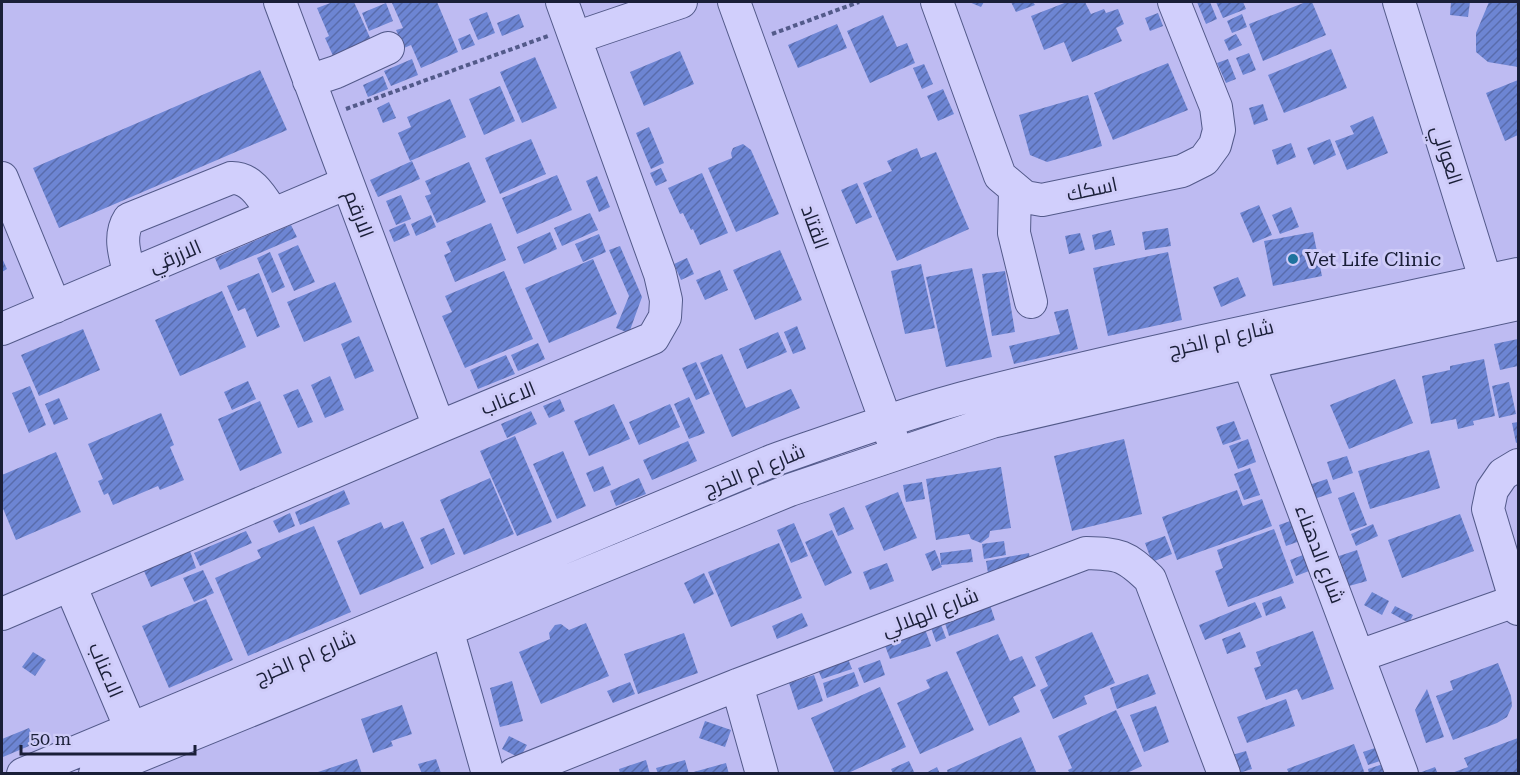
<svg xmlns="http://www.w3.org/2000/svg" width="1520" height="775" font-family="'Roboto Serif',Cairo,serif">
<defs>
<pattern id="building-hatch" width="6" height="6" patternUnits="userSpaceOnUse" patternTransform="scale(1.5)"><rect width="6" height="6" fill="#6d85d3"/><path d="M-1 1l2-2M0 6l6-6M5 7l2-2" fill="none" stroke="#596cac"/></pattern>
</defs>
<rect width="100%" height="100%" fill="#bebbf2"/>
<!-- building -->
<path fill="url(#building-hatch)" d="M333,2H354L372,42L334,58L325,38L329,36L317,8Z
M395,2H437L458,52L421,68L411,45L404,48L396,30L403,28L392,3Z
M969,2H984L981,7Z
M1011,2H1033L1035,5L1016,12Z
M1067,2H1085L1091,14L1104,9L1106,13L1118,9L1124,24L1116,28L1122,41L1072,62L1064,42L1044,50L1031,16Z
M1197,2H1210L1217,19L1206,24Z
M1216,2H1243L1246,9L1223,18Z
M1306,2H1312L1326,35L1263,61L1249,24Z
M1451,2H1470L1468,17L1450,15Z
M1489,2H1518V67L1488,62L1476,52V33Z
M386,3L393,21L369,31L362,13Z
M487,12L495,33L478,40L469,19Z
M1158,13L1163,26L1150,31L1145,18Z
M519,14L524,27L502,36L497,23Z
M1242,14L1247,27L1232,33L1227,21Z
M883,15L897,47L907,43L915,63L870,83L847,31Z
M837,24L847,48L798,68L788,45Z
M470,34L475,45L462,50L458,39Z
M1236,34L1242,45L1229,51L1224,40Z
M1331,49L1347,88L1284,113L1268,75Z
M680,51L694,84L644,106L630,72Z
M1249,53L1256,70L1243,75L1236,58Z
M535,57L557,108L522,123L500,72Z
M412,59L418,75L391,86L384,71Z
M1228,59L1236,79L1226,83L1217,63Z
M1168,63L1188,110L1113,140L1094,93Z
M924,64L933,84L922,89L913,68Z
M260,70L287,130L59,228L33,168Z
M383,76L388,89L368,97L363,85Z
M1518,80V135L1505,141L1486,93Z
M500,86L515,121L484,135L469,99Z
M943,89L954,114L938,121L927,96Z
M1088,95L1102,146L1047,162L1030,155L1019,115Z
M450,99L466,137L410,161L398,133L411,127L407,117Z
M389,102L396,118L383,123L377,108Z
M1263,104L1268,120L1254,125L1249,108Z
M1373,116L1388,153L1347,170L1335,141L1354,134L1350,126Z
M649,127L664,163L651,169L636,133Z
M531,139L546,174L500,194L485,158Z
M1330,139L1336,155L1314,165L1307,148Z
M1291,143L1296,157L1277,165L1272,150Z
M743,144L751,150L779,214L736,232L708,168L732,158L731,153L733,148Z
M917,148L921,158L936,152L969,229L897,261L863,183L892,171L887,161Z
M412,161L420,179L378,197L370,180Z
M469,162L486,202L437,223L425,196L431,194L425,181Z
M661,168L667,181L656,186L650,173Z
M702,173L728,233L700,245L693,229L691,230L683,213L680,214L668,188Z
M557,175L572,210L517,234L502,198Z
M597,176L610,207L599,212L586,181Z
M857,183L872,217L856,224L841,190Z
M401,195L411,219L396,225L386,201Z
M1259,205L1272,235L1253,243L1240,213Z
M1291,207L1299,227L1280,234L1272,215Z
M590,213L598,230L562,246L554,228Z
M431,215L436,227L416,236L411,224Z
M405,223L410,235L394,242L389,230Z
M491,223L506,260L455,282L444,255L451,252L446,242Z
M291,225L297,237L220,270L215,258Z
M1168,228L1171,246L1145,250L1142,232Z
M1111,230L1115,245L1095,250L1092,235Z
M550,232L557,249L524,264L517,247Z
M1313,232L1322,276L1273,286L1264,241Z
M1080,233L1085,250L1069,254L1065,236Z
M599,234L606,252L583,262L575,244Z
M298,245L315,282L294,291L278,254Z
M620,246L642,297L629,333L616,328L629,296L609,250Z
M780,250L802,300L755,320L733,270Z
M270,252L285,287L272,293L257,258Z
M1168,252L1182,320L1108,336L1093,268Z
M2,258L7,269L2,272Z
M687,258L694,274L681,280L674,264Z
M593,259L617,314L549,343L525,288Z
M921,264L935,328L905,334L891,271Z
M972,268L992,357L946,367L926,277Z
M720,270L728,290L705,300L696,280Z
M504,271L533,339L465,368L442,316L452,312L445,296Z
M1005,271L1015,332L992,336L982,274Z
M259,273L280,327L257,337L245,308L238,311L227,286Z
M1238,277L1246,296L1221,307L1213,287Z
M335,282L352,322L304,342L287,302Z
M222,291L246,347L180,376L155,320Z
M1068,309L1078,349L1014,364L1009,346L1060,334L1054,312Z
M797,326L806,349L793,354L784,332Z
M83,329L100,370L39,396L21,355Z
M778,332L787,352L747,369L739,349Z
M359,336L374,371L355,379L341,344Z
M1518,339V366L1500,370L1494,344Z
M538,343L545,359L518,371L511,355Z
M722,354L746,408L791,389L800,408L732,437L700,363Z
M506,355L515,374L478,389L470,370Z
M1484,359L1495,416L1473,421L1474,425L1458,429L1456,419L1431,424L1422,376L1450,370V366Z
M696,362L710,394L696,400L682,368Z
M330,376L344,410L325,418L311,385Z
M1395,379L1413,423L1349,449L1330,405Z
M248,381L256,399L232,410L224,392Z
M1509,382L1516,414L1499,418L1492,386Z
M30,386L46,425L29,433L12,393Z
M298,389L313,422L298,428L283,395Z
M689,397L705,433L689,439L674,404Z
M59,398L68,419L54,425L45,404Z
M560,399L565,411L549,418L543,406Z
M260,401L282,453L240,471L218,419Z
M614,404L630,439L589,456L574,421Z
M670,404L680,427L639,445L629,422Z
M531,411L537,424L507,438L501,424Z
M161,413L174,445L170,447L184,480L160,490L158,486L113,505L108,493L104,495L98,481L103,479L88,444Z
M1234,421L1241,439L1223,445L1216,427Z
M1518,422V442L1516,443L1512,423Z
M515,436L552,522L517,536L480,451Z
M1124,439L1142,514L1072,531L1054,456Z
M1248,439L1256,462L1238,469L1229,446Z
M688,441L697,461L652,480L643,460Z
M1429,450L1440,488L1370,509L1358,471Z
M563,451L586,506L557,519L533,464Z
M56,452L81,512L16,540L2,506V475Z
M1347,456L1353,473L1333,480L1327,462Z
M603,466L611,485L594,492L586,473Z
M1001,467L1011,528L990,531L989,537L981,543L971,539L969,534L936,540L926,479Z
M1250,468L1260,495L1244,500L1234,474Z
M490,478L514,534L464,555L440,500Z
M639,478L646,494L616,506L610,491Z
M1327,479L1332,493L1314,499L1309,485Z
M922,482L925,499L906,502L903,485Z
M344,490L350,504L300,525L295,512Z
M1237,490L1243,506L1262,499L1272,526L1177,560L1162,517Z
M898,492L917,538L884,551L865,506Z
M1354,492L1367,525L1350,531L1338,498Z
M844,507L854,529L838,536L829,514Z
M290,513L295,526L279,533L273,521Z
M1460,514L1474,551L1402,578L1388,540Z
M1293,520L1300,541L1286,546L1279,525Z
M403,521L424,568L360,595L337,541L381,522L384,529Z
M794,523L808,556L791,563L777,530Z
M1373,524L1378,536L1356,546L1351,534Z
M314,526L351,612L248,656L215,578L261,558L257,550Z
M444,528L455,554L431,565L420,538Z
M1274,529L1294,583L1228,607L1215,571L1223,568L1217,550Z
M832,530L852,573L825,586L805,542Z
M246,531L252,543L200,566L194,553Z
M1165,536L1172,554L1152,562L1145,543Z
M1004,541L1006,555L984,559L982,544Z
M779,543L802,598L731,627L708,572Z
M971,549L973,562L941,565L942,567L932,571L925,554L935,550L941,565L940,553Z
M1357,550L1367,581L1349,586L1339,556Z
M190,551L196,568L151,587L144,571Z
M1029,553L1031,566L988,573L986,561Z
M1303,555L1309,571L1296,576L1290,560Z
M887,563L894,581L870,590L863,572Z
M203,570L214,593L194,602L183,578Z
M704,573L714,594L694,604L684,583Z
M1372,592L1389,601L1382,615L1364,605Z
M1281,596L1286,608L1266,616L1262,603Z
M206,599L233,660L169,688L142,626Z
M1255,602L1262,617L1205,640L1199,625Z
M990,605L995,620L949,636L944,620Z
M1395,606L1413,615L1409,623L1391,613Z
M802,613L808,626L777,639L772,626Z
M940,622L946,638L936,642L930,625Z
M586,623L609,676L541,704L519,652L550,639L549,633L555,625L561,624L569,630Z
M925,629L931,646L890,659L884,643Z
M1313,631L1334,689L1302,700L1297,689L1266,700L1254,668L1261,666L1256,652Z
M1092,632L1115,683L1084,696L1087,704L1053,719L1040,690L1048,686L1035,657Z
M1240,632L1246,647L1227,654L1222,639Z
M684,633L698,673L638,694L624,654Z
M998,634L1010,661L1022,656L1036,686L1013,697L1020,712L989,726L956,652Z
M33,652L46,660L35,676L22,667Z
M848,659L852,669L822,679L818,670Z
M880,660L885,675L864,683L858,668Z
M1498,663L1511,696L1512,706L1507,717L1497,723L1453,740L1436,696L1453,690L1450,681Z
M947,671L974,730L920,754L897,703L930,688L926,680Z
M854,672L859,686L827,698L823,683Z
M1148,674L1156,694L1117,709L1110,688Z
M814,675L823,701L798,710L789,683Z
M512,681L523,721L500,727L490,688Z
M630,682L635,694L613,703L607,691Z
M880,687L906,747L846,774H835L811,718Z
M1427,689L1444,737L1426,743L1415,710Z
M1286,699L1295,726L1247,743L1237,717Z
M402,705L412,734L391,741L393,746L373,753L361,719Z
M1156,706L1169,742L1144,752L1130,715Z
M1116,710L1142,766L1125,774H1070L1068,770L1072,768L1058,736Z
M705,721L731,730L725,747L699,738Z
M29,728L36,743L3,757L2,739Z
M509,736L527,745L520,758L502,749Z
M1021,737L1037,774H948L947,770Z
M1518,738V774H1449L1468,767L1464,758Z
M1354,744L1365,774H1289L1287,769Z
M1375,748L1380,761L1368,765L1363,752Z
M1246,751L1252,769L1239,773L1232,755Z
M357,759L362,774H315V773Z
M436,759L441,773L422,774L418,764Z
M646,760L650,774H620L619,769Z
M685,760L689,774H658L656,768Z
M909,761L915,774H893L891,769Z
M726,763L729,774H690V773Z
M1383,764L1387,774H1369L1368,769Z
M937,767L940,774H924Z
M1435,767L1438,774H1419V773Z"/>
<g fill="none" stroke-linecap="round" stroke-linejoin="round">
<!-- minor casing -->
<g stroke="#535a8a" stroke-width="34">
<path id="minor" d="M280,2L439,427
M734,2L893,441
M937,2L1000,176L1025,197L1042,200L1182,171L1204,160L1215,145L1219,130L1216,107L1174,2
M1399,2L1492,301
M575,38L681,2
M309,81L336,72L388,48
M2,178L55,307
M1015,191L1014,233L1031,302
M130,275C125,256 118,236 129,219L231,178C252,177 263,199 273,214
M2,329L347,183
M1241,343L1402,774
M1518,465L1503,474L1492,490L1488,509L1518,609
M70,585L139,748
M439,608L447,629L488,774
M2,614L439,427L653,338L665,317L666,300L660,274L562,2
M1359,656L1515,601
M737,685L762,774
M23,774L774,460C843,436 911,411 982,393C1159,348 1340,312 1518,274
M95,774L790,490L992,422L1247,363L1518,304
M514,774L737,685L1086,553C1120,554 1125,555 1150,579L1224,774"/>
</g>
<!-- path -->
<path stroke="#535a8a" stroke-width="4" stroke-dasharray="4.5 3" stroke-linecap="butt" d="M772,34L859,2
M346,109L548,36"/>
<!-- minor -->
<use href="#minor" stroke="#d1cffc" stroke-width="32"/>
</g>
<!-- markers -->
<circle fill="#1e739e" stroke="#cecbf8" stroke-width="2" cx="1293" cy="259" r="6"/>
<g text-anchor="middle" stroke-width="6" stroke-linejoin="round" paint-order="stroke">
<!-- street labels -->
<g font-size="20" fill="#1a1f38" stroke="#cecbf8">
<text transform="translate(1447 155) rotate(72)" y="7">العوالي</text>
<text transform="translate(1092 189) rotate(-12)" y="7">اسكك</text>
<text transform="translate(359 214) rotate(69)" y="7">الارقم</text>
<text transform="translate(815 227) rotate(70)" y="7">القتاد</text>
<text transform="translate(175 256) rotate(-23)" y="7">الازرقي</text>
<text transform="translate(1221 338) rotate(-13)" y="7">شارع ام الخرج</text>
<text transform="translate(508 398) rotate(-22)" y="7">الاعناب</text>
<text transform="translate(754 470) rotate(-22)" y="7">شارع ام الخرج</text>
<text transform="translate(1320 554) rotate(69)" y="7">شارع الدهناء</text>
<text transform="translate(930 612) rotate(-21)" y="7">شارع الهلالي</text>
<text transform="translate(305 657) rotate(-23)" y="7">شارع ام الخرج</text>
<text transform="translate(106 670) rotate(67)" y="7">الاعناب</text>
</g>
<!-- poi labels -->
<g font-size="20" fill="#1a1f38" stroke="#cecbf8" text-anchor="start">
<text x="1305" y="266">Vet Life Clinic</text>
</g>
</g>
<!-- border -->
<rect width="1520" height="775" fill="none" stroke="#1a1f38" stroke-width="6"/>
<!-- scale -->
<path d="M21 745v9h174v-9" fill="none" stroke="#1a1f38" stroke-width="3"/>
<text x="30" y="745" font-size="18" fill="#1a1f38" stroke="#cecbf8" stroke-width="4.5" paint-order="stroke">50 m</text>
</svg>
